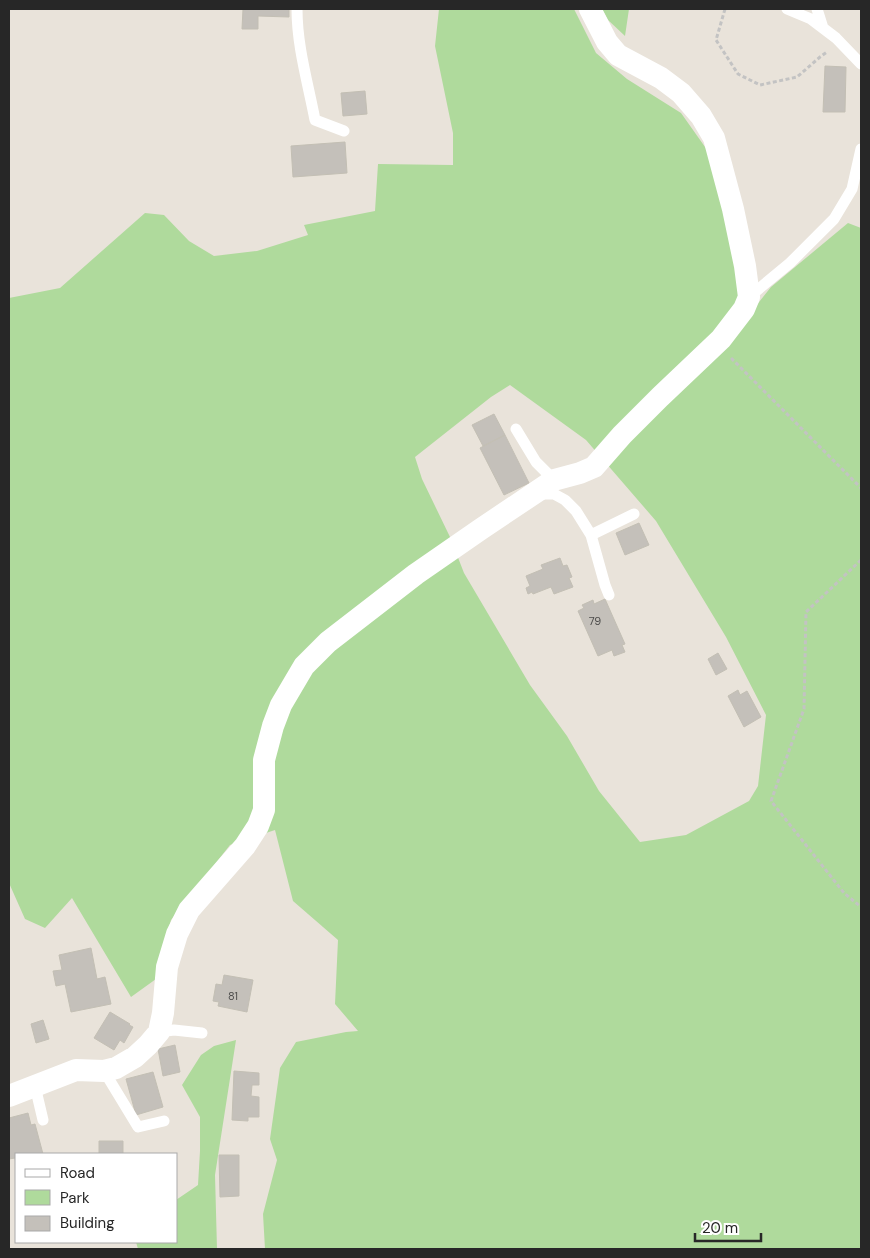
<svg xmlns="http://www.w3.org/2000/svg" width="870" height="1258" font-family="'DM Sans',sans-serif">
<rect width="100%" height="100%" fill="#e9e3da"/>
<!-- green -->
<path fill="#afda9c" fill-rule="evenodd" d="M439,9H574L596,53L627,79L681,113L710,154L748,316L771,287L848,223L861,228V1249H265L263,1214L277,1160L270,1139L280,1068L296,1042L346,1032L358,1031L335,1004L338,940L293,901L275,830L230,845L171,920L156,979L131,997L72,898L45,928L25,919L9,883V298L60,288L145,213L164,215L189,241L214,256L257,251L308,235L304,225L375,211L378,164L453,165V133L435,46ZM510,385L586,440L656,521L726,637L766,715L758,786L749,801L686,835L640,842L599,791L567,736L530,685L464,573L450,537L422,479L415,457L491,397Z
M602,9H629L625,36L608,20Z
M236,1040L215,1175L217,1249H138L136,1242H176V1200L198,1185L200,1151V1117L182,1085L201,1055L214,1046Z"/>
<!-- building -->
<path fill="#c4c0ba" stroke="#c3bfb4" d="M243,9H289V17L258,16V29H242Z
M825,66L846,67L845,112H823Z
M365,91L367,114L343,116L341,93Z
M345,142L347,173L293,177L291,146Z
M494,414L505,435L483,446L472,425Z
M505,435L529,483L504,495L480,448Z
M639,523L649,545L625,555L616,533Z
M560,558L563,566L567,565L572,577L569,578L573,587L554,594L551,587L533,594L532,592L528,594L526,588L530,586L526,576L543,569L541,565Z
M605,599L625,644L622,645L625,652L614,656L612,650L598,656L578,611L584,608L582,605L593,600L594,604Z
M718,653L727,669L716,675L708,659Z
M738,690L740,695L747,691L761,717L744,727L728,696Z
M91,948L97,979L105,977L111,1004L71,1012L65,984L56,986L53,971L62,970L59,955Z
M224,975L253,980L247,1012L218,1006L219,1002L213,1001L216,984L222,985Z
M110,1012L130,1024L129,1025L133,1027L124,1043L120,1040L114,1050L94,1038Z
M43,1020L49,1039L36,1043L31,1024Z
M175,1045L180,1072L163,1076L158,1049Z
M234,1071L259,1073V1085H252L251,1096L259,1097V1117H248V1121L232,1120Z
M153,1072L163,1107L136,1115L126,1079Z
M28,1113L31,1125L35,1124L43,1154H16V1164L15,1158L9,1159V1118Z
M99,1141H123V1154H99Z
M219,1155H239V1196L220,1197Z"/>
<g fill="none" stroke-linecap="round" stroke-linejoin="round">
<!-- path -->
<path stroke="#c3c3c3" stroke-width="3" stroke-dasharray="4 2.5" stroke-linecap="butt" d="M725,9L716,40L738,74L760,85L797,77L820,57L827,52
M731,358L861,488
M861,560L806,612L804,709L771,801L844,893L861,907"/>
<!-- service -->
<path stroke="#fff" stroke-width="11" d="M297,9C297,47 308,83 315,120L344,131
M787,9L811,19L836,38L861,64
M817,9L823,28
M749,297L790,263L834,219L852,189L861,149
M516,429L536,462L554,480
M539,494H554L565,500L576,511L591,535L605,585L609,595
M591,535L634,514
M159,1032L174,1030L202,1033
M104,1071L138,1127L164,1121
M35,1086L43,1120"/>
<!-- minor -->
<path stroke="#fff" stroke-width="22" d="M9,1096L76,1070L104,1071L116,1068L135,1057L148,1045L159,1032L163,1013L167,967L177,934L189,910L245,846L258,826L264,810V760L273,726L281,705L304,666L328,642L416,574L481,529L554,480L580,473L594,467L622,435L660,397L721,339L744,309L749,297L745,266L733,209L714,138L701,116L681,93L661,78L618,55L607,42L590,9"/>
</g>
<g text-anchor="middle" stroke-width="4" stroke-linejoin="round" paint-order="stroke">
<!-- number labels -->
<g font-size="11" fill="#4e4d4c">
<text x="595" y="625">79</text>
<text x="233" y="1000">81</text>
</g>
</g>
<!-- border -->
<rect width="870" height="1258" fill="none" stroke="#272727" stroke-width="20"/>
<!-- legend -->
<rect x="15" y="1153" width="162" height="90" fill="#ffffff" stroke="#a9a9a9"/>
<rect x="25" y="1169" width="25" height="8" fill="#ffffff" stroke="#a9a9a9"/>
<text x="60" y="1178" font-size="15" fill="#272727">Road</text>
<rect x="25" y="1190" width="25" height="15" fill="#afda9c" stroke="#a9a9a9"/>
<text x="60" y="1203" font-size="15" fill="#272727">Park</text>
<rect x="25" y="1216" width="25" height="15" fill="#c4c0ba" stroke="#a9a9a9"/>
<text x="60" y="1228" font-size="15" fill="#272727">Building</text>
<!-- scale -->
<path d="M695 1233v8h66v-8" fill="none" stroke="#272727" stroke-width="2.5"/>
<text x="702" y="1233" font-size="15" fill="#272727" stroke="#ffffff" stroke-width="4" paint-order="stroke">20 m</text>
</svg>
